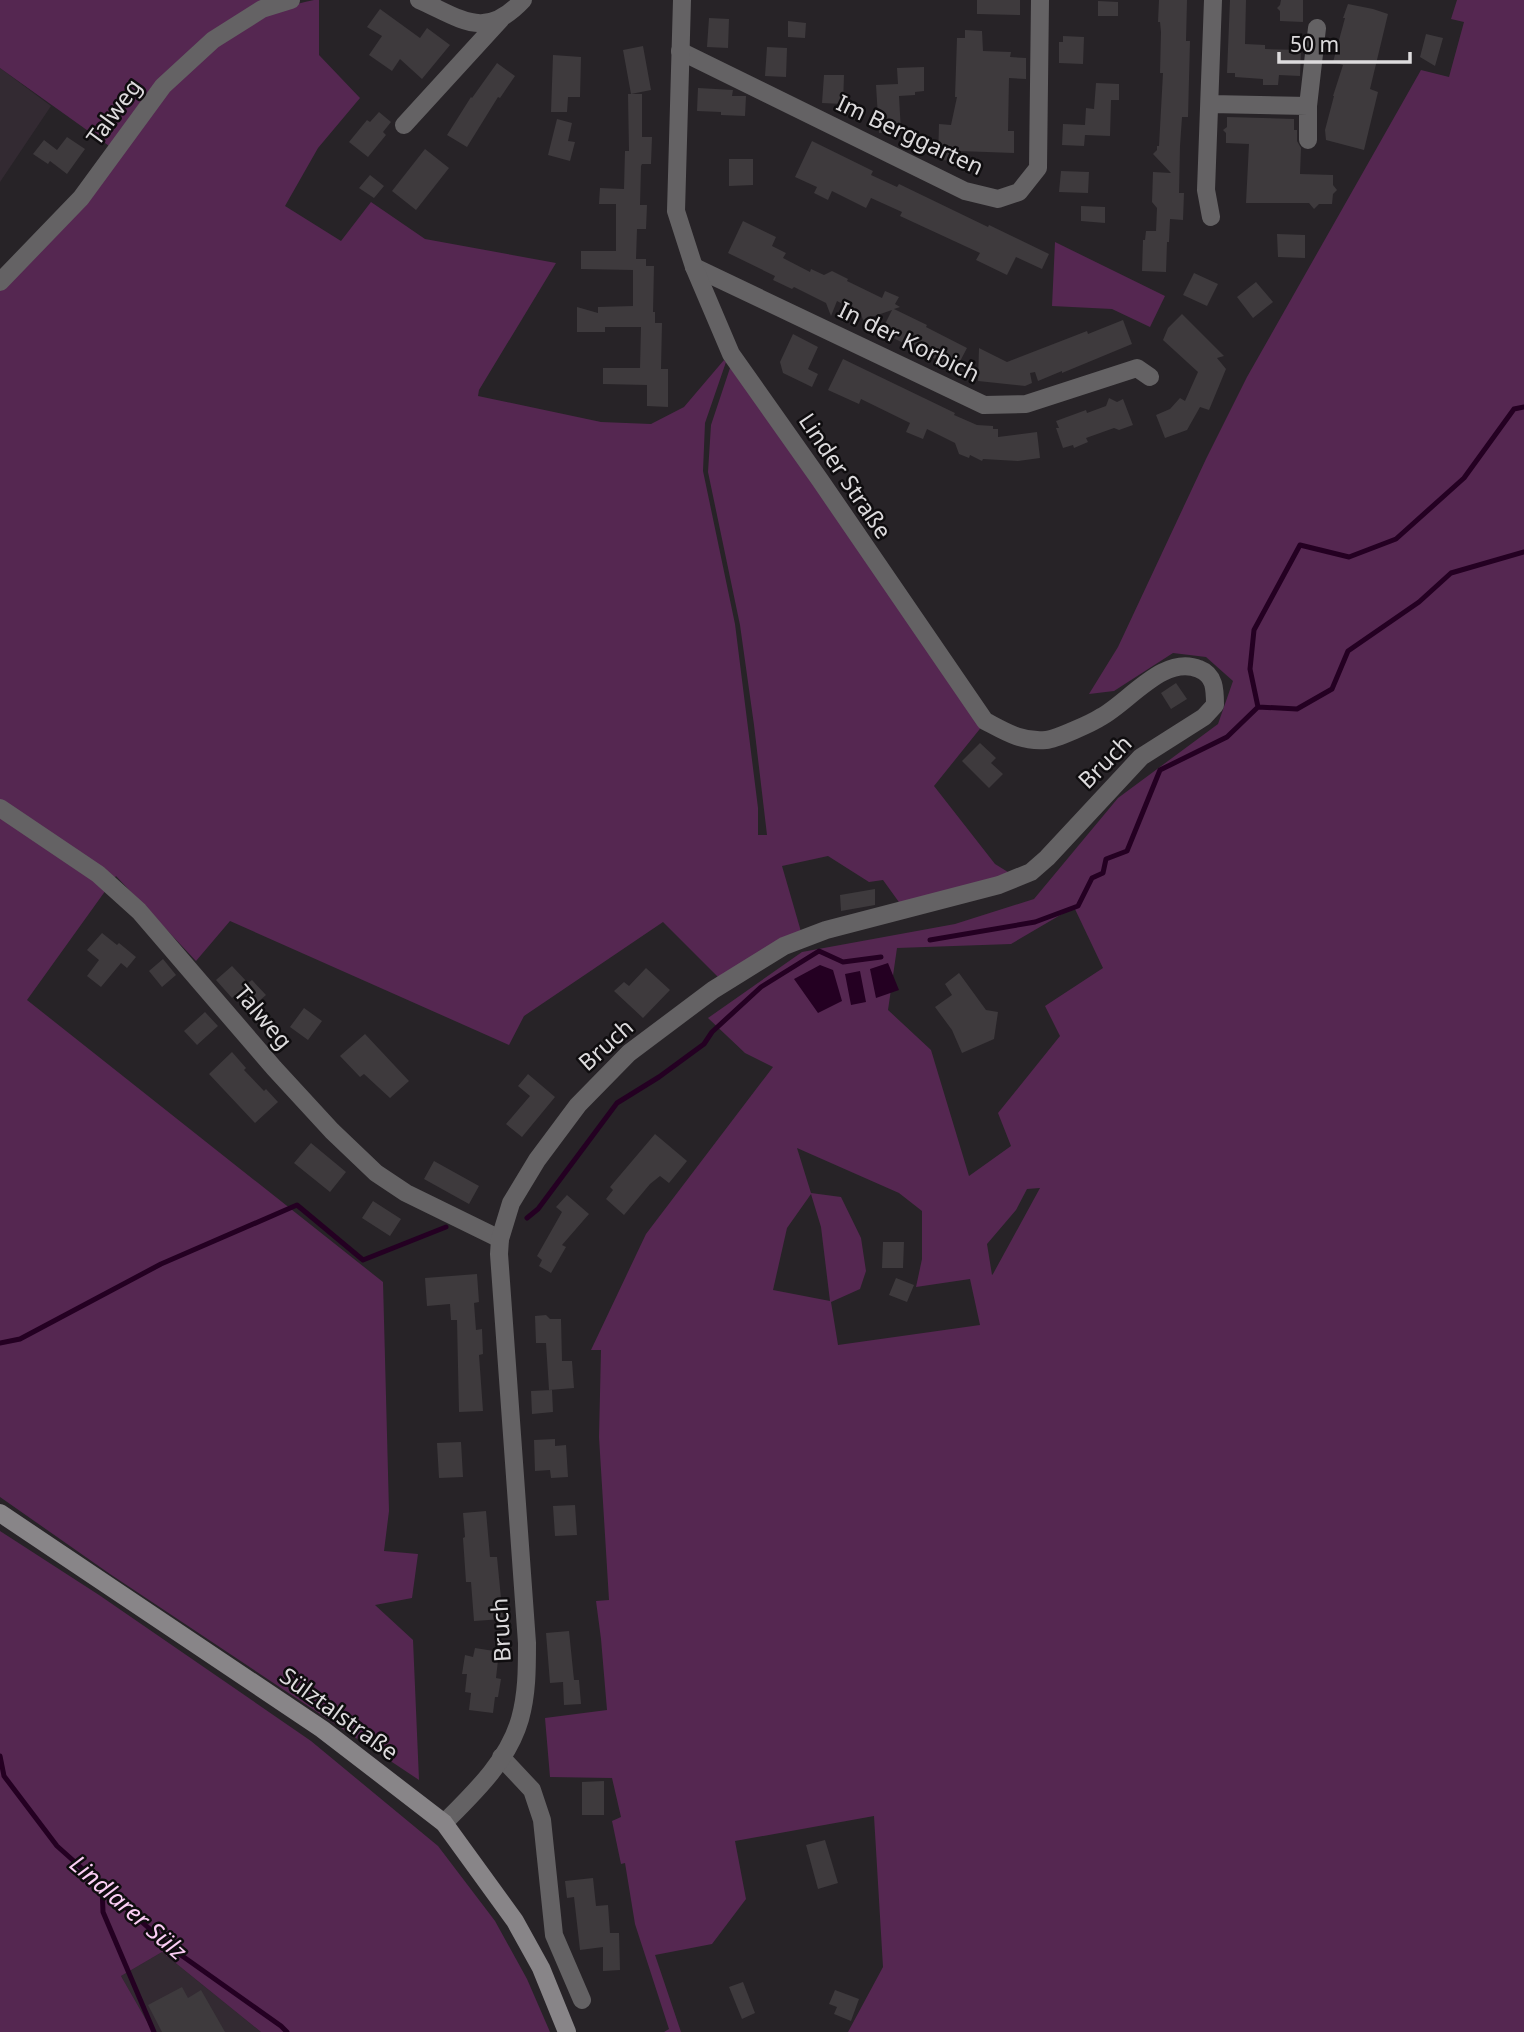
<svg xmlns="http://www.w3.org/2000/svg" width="1524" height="2032" font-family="'Noto Sans',sans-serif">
<rect width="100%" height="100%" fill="#272327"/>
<!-- built -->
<path fill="#332a32" d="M0,68L51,106L0,182Z
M162,1952L261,2032H153L121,1976Z"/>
<!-- green -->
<path fill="#552751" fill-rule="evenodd" d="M0,0H275L255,6L112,148L0,68Z
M314,0H319V55L360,98L318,148L285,206L341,241L371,202L425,239L556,263L479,390L478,396L601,422L651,424L684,407L724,360L726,362L705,423L703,471L735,624L758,808V835H767L754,725L740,625L708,472L711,425L732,362L983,725L934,786L995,864L1021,880L909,916L883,880L869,882L828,856L782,866L804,942L726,985L663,922L524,1016L509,1045L230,921L196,961L116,876L27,1000L383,1282L389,1511L384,1551L418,1554L412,1598L375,1605L413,1640L419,1780L110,1574L0,1497V290C35,248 71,206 106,164C164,95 221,18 314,0Z
M1457,0H1524V2032H848L883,1967L874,1816L735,1841L746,1899L712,1944L655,1955L681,2032H664L669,2029L635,1924L625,1863L621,1864L612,1821L621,1817L612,1778L550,1777L545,1718L607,1710L601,1639L596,1601L609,1600L599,1437L601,1350H591L646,1234L773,1067L745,1053L708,1018L802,952L955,924L1034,899L1118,798L1218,724L1233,681L1206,657L1173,653L1114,691L1089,694L1118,647L1206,459L1247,377L1421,70L1449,77L1464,22L1451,19ZM1074,907L1103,968L1045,1006L1060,1036L998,1113L1011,1146L969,1176L931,1050L888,1010L897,948L1011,944ZM797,1148L899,1193L922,1211V1259L916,1287L970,1279L980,1325L838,1345L831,1302L860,1289L866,1271L861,1238L841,1197L811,1193ZM1040,1188L993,1274L992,1275L987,1244L1016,1210L1027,1189ZM811,1194L821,1227L830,1301L773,1290L787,1228Z
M1055,242L1165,296L1150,327L1112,309L1052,306Z
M0,1531L99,1595L311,1741L438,1846L495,1921L527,1979L550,2032H261L162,1952L121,1976L153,2032H0Z"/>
<!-- water -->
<path fill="#240022" d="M888,963L899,990L876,998L870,969Z
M820,965L833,970L842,1001L818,1013L794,979Z
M860,971L866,1002L851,1005L845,974Z"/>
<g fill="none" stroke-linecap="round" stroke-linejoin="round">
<!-- stream -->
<path stroke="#240022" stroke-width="5" d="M1258,707L1250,669L1254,630L1300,545L1349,557L1396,539L1464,478L1514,409L1524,407
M930,940L1035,922L1078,906L1092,878L1103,873L1106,859L1127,851L1160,770L1227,737L1258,707L1297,709L1332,689L1348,651L1419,602L1451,573L1524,552
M527,1218L538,1209L617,1103L659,1077L704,1044L712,1032L761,987L819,951L843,962L881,957
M0,1343L20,1339L161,1264L297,1205L363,1260L446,1227
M0,1756L4,1776L57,1846L171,1948L281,2026L287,2032
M102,1887L103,1912L154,2032"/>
</g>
<!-- building -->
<path fill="#3e3a3d" d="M977,0H1020V15L977,14Z
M1159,0H1187L1186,41H1190L1188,117H1182L1180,146L1179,193H1184L1183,220L1170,219L1169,242H1167L1166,272L1142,271L1143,240H1145L1146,231H1156L1157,208L1152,202L1153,172L1171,173L1153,154L1157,150V146H1159L1163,73H1160L1161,32L1160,22H1158Z
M1230,0H1246L1245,44L1265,45V49L1301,50L1300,76L1279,75L1278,85H1263V79L1235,77V73H1227Z
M1281,0H1303V22L1280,21V11L1277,8L1280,5Z
M1098,1L1118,2V16H1098Z
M1348,4L1373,9L1388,14L1370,89L1378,92L1364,150L1326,140L1325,130L1334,96H1333L1343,65L1333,62L1345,18H1343Z
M380,9L420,38L427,28L450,45L422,79L400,59L392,71L369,55L382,36L367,27Z
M709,18L729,19L728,48L707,47Z
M788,21L806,23L805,38L788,37Z
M965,30L982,31L983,51L1011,52L1010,57L1026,58V79L1009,78L1008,131H1014V153L959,151V161L938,160L939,124L951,125L957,97H955L957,38H965Z
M1426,34L1443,38L1435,66L1420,57Z
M1063,36L1084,37L1083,64L1059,63V42H1063Z
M643,46L651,90L631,94L623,50Z
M767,47L787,48L786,77L765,76Z
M553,55L581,57L580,97H568L567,112H551Z
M497,63L515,76L500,98L498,97L467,147L447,135L471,97L472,98Z
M924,67V91L915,92V95L899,96L901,132L879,133L876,85L898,84L897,68Z
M824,75H844L843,104L822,103Z
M1096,83L1119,84V100H1111L1110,136L1085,135L1084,146L1062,145L1063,124L1085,125L1086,108L1094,109Z
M698,88L733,90L732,96H746L745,116L721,115V112L697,111Z
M628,94H642V137H652L651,164H642L641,166L640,205H647L646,229H637L636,259H646V266H654L653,312H655V323H662L661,369H668V407L647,406V385L603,384V368H640L641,327H605V332H577V307L598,313V307L633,306V270L581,269V251H616V204H599L600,188L624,189L625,151H629Z
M379,112L391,122L383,132L386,135L368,157L349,142L367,120L370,122Z
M1227,117L1294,119V130H1297V141L1301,148L1300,174L1333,175V185L1337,190L1333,194L1332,204H1319L1314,209L1309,203H1246L1249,144L1226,143V133L1223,130L1227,127Z
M557,119L572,123L568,141L575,142L570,161L548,155Z
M67,137L85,149L67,174L50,161L48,164L33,154L44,140L57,150Z
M812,141L873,171L871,175L897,187L899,184L988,227L989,225L1049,254L1042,269L1016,257L1007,275L976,260L980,253L900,216L902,212L871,198L866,208L832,191L828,200L814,193L817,187L795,177Z
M425,149L449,168L416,210L392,191Z
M729,159H753V185L729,186Z
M1061,171L1089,172L1088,193L1059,192Z
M370,175L384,186L374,198L359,188Z
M1081,206L1105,207V223L1081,221Z
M743,221L776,237L772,246L786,253L783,258L810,272L811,269L824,275L832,271L848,279L847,281L882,298L885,291L899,297L895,304L900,307L894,309L927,325L926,327L967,348L956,369L881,332L892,310L863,320L861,314L837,301L831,316L826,303L794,287L792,289L773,280L775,276L728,253Z
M1277,234L1305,235V258L1278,257Z
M1194,273L1218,284L1207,306L1183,295Z
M1256,282L1273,302L1253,318L1237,297Z
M1182,314L1224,356L1217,358L1226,369L1209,410L1200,407L1187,430L1165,438L1156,415L1170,409L1180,398L1185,401L1198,372L1163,340L1168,328Z
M1123,320L1132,344L1062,373V371L1038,381L1035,372L1030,373L1032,383L1025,386L978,381L979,348L1007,362L1087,331L1088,334Z
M793,334L818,347L808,369L818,374L812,387L783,373L780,362Z
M843,359L955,413L954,415L977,425L993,426V429H998V437L1037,432L1040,458L1018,461L983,459L982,461L970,455L969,458L959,454L955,443L927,429L923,439L906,432L910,423L861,399L859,404L828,390Z
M1109,398L1117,402L1123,399L1133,425L1119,430L1114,428L1086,438L1088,442L1074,448L1073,445L1063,448L1056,428H1059L1056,421L1086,410L1087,413L1106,406Z
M1176,683L1187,699L1171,709L1161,693Z
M980,743L996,758L991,763L1003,774L989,788L962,761Z
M875,889V905L841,911L840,895Z
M102,933L117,945L119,943L136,957L127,968L121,963L101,987L87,976L99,960L87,950Z
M163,959L176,975L162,987L149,971Z
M232,966L248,983L252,980L266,995L249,1010L235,995L232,998L216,980Z
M646,968L670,990L643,1018L614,991L624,982L629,986Z
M959,973L986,1010L998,1012L994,1039L962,1053L952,1030L935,1007L952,995L945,984Z
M304,1008L322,1021L308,1040L290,1027Z
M205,1012L218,1026L197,1045L184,1031Z
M365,1034L409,1081L390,1098L364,1074L360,1077L340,1056Z
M232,1052L246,1068L244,1070L264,1091L266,1089L278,1102L255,1123L209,1074Z
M528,1074L555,1097L522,1137L506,1124L530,1096L518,1086Z
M655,1134L687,1161L669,1183L660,1176L650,1184L624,1215L606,1199L613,1190L610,1187Z
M311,1143L346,1172L330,1192L294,1163Z
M434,1161L479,1186L469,1204L424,1179Z
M567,1195L589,1214L562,1245L566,1247L551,1273L539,1266L542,1260L537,1256L562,1212L556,1207Z
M373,1201L401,1219L390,1236L362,1218Z
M883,1242H904L903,1268H882Z
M477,1274L479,1302L474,1303L476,1330L482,1329L483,1354L479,1355L483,1411L459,1412L457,1320H451L450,1304L427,1306L425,1278Z
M896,1278L914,1285L907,1302L889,1295Z
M546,1315L550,1319H561L562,1361H572L574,1388L549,1390L546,1343H536L535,1316Z
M552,1390L553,1412L532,1414L531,1391Z
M555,1439V1446L566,1445L568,1477L551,1478L550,1470L535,1471L534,1440Z
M461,1442L463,1477L439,1478L437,1443Z
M575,1505L577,1535L555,1536L553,1506Z
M486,1511L490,1557H497L503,1619L474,1621L471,1582H466L463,1538L465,1537L463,1513Z
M569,1631L574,1680H579L581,1704L564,1705L563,1682L550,1683L546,1633Z
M475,1648L494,1651L493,1659L498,1660L496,1678L501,1679L498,1697H495L493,1713L469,1710L471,1693L465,1692L467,1674H462L465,1655L473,1657Z
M604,1781V1815H582V1782Z
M825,1840L838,1883L818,1889L806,1845Z
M593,1878L596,1906L608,1905L610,1933H619L620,1970L603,1971V1947L580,1950L574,1897L567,1898L565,1881Z
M743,1982L755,2013L742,2019L729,1987Z
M182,1987L188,1998L201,1990L225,2032H162L148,2005Z
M835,1990L859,1999L851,2021L834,2014L837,2007L829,2004Z"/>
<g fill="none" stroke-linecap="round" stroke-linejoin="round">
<!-- minor -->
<path stroke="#646264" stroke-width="18" d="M419,0C462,19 485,41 523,0
M680,51L965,191L998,199L1019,192L1038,168L1040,0
M1211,104L1308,106L1317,28
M1308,106V140
M404,125L501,19
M1211,217L1206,190L1213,0
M694,267L984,405L1026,404L1137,368L1150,377
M0,282L81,198L163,86L213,40L262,9L291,0
M0,808L98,874L139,911L274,1068L332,1131L376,1173L406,1193L500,1239
M501,1757L532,1790L542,1820L554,1935L582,2000"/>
<!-- tertiary -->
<path stroke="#646264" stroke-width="18" d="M444,1823C474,1793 508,1761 520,1719C527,1694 527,1669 527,1643L499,1254L500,1239L511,1203L537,1160L578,1105L629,1053L713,990L784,946L826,930L999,885L1031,872L1047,858L1141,757L1204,717L1215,705C1215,690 1215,675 1199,669C1164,654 1129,702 1101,717C1092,723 1056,739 1046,740C1021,742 1006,732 985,721L820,480L731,354L694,267L676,211L682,0"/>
<!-- secondary -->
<path stroke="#888588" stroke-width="18" d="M0,1513L322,1729L444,1823L515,1921L541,1968L567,2032"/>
</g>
<g text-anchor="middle" stroke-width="5" stroke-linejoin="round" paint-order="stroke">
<!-- street labels -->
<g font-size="23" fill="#dddbdd" stroke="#0f0d0f">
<text transform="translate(114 112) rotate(-54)" y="8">Talweg</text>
<text transform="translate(910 135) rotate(25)" y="8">Im Berggarten</text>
<text transform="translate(909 342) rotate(26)" y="8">In der Korbich</text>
<text transform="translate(845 476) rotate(56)" y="8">Linder Straße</text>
<text transform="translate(1105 762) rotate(-45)" y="8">Bruch</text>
<text transform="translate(263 1017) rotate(50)" y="8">Talweg</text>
<text transform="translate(606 1045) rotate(-42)" y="8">Bruch</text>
<text transform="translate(501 1630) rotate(-93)" y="8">Bruch</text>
<text transform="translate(339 1714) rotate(36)" y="8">Sülztalstraße</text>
</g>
<!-- water labels -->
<g font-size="24" font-style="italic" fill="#fbcef5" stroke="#0f0d0f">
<text transform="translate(128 1908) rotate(41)" y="8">Lindlarer Sülz</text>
</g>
</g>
<!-- scale -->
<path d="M1279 52v10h131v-10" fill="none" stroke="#dddbdd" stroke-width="3.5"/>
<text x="1290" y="52" font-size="21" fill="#dddbdd" stroke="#0f0d0f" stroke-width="5" paint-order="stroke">50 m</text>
</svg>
